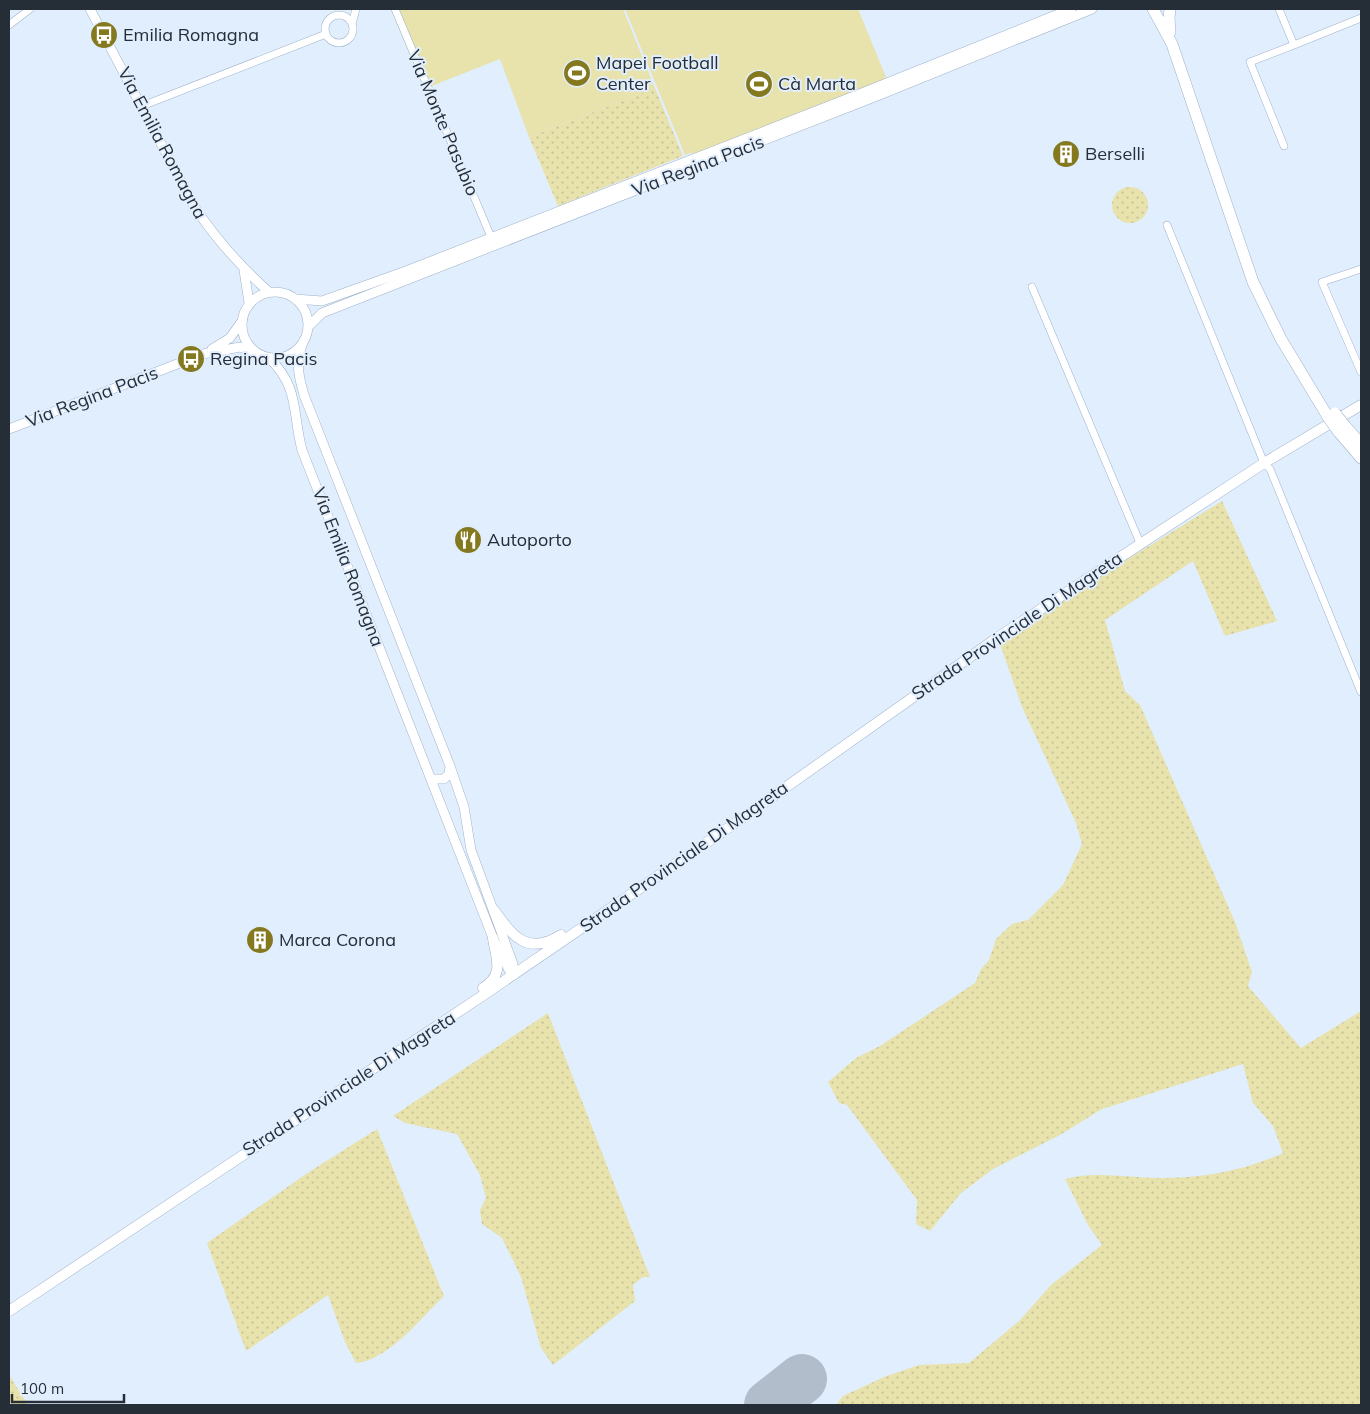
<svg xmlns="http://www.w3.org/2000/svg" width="1370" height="1414" font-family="Mulish,sans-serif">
<defs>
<pattern id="grass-dots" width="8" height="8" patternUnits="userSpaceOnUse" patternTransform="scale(1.25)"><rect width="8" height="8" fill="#e8e2ac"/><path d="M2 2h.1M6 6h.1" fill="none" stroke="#c7c295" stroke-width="1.8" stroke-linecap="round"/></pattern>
</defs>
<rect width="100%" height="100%" fill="#e1eefe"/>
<!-- grass -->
<path fill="url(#grass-dots)" d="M655,88L683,156L558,206L529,137Z
M1112 205a18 18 0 1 1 36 0a18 18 0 1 1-36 0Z
M1222,501L1277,621L1225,636L1193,561L1105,620L1125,691L1140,705L1235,922L1252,972L1248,986L1301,1048L1361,1011V1405H836L843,1396L884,1377L919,1365L969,1363L1020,1320L1051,1285L1102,1245L1088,1225L1065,1179C1099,1170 1133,1179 1168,1178C1205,1178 1249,1169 1283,1153L1273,1126L1253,1103L1243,1064L1102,1109L1060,1135L993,1169L961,1193L930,1231L916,1224L917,1200L847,1105L839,1103L828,1082L856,1058L880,1046L975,983L981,969L989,960L996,939L1012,924L1028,920L1063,885L1082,844L1076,823L1022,707L1000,644L1086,585Z
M548,1013L650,1277H643L633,1285L635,1301L553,1365L541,1348L521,1277L502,1238L482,1224L480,1210L486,1198L480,1175L457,1134L405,1123L393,1116Z
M377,1129L444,1296C421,1318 389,1360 356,1363L345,1342L328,1295L246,1351L207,1243L306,1174Z
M9,1375L28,1405H9Z"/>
<!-- pitch -->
<path fill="#e8e2ac" d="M391,9H623L655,88L529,137L500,59L424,89Z
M625,9H858L886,77L872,90L709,156L690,153L685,155Z"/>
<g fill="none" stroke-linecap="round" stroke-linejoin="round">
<!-- runway -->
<path stroke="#b2bdcc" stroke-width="50" d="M769,1405L802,1379"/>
<!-- minor casing -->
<g stroke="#9eb2ca" stroke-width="8">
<path id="minor" d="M395,9L491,237
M1279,9L1294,45L1250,62L1284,146
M325 29a14 14 0 1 1 28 0a14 14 0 1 1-28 0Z
M352,24L356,9
M9,25L30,9
M1294,45L1361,18
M142,106L326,34
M1167,225L1264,463L1270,469L1361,692
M1361,269L1322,282L1361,372
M1032,287L1140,543"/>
</g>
<!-- tertiary casing -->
<g stroke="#9eb2ca" stroke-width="10">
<path id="tertiary" d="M90,9L194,206C215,238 240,266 269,292
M244,270L249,303
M242 325a33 33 0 1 1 66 0a33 33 0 1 1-66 0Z
M295,299L322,301L406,271L862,93L1071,9
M308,327L322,313L877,96L1092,9
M304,340C295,361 298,374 304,395L450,766L464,807L471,850L513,964L514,975
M212,349L230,338L242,321
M268,357C300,387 292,412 302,450L493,938L509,970L514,975
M9,429L203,354L240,347L259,354
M431,779H444L449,774L450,766"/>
</g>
<!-- secondary casing -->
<g stroke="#9eb2ca" stroke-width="11">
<path id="secondary" d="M494,910C513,937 528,956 561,935
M483,988C505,974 496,960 493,938
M9,1311L485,994L731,826L994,640L1264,463L1361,405"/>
</g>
<!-- primary casing -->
<g stroke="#9eb2ca" stroke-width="12">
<path id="primary" d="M1153,9L1172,44L1253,282L1281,339L1328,417
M1170,32L1169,18L1170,9
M1345,426L1361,444
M1338,431L1361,458"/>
</g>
<!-- minor -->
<use href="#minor" stroke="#fff" stroke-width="7"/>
<!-- tertiary -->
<use href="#tertiary" stroke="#fff" stroke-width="9"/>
<!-- secondary -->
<use href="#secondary" stroke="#fff" stroke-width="10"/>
<!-- primary -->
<use href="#primary" stroke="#fff" stroke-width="11"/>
<!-- primary-bridge casing -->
<g stroke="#9eb2ca" stroke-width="12" stroke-linecap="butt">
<path id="primary-bridge" d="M1335,413L1345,426
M1328,417L1338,431"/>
</g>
<!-- primary-bridge -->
<use href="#primary-bridge" stroke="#fff" stroke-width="11"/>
</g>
<!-- icons -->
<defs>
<g id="bus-disc" transform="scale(1.4375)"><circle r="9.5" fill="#84791e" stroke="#e1eefe"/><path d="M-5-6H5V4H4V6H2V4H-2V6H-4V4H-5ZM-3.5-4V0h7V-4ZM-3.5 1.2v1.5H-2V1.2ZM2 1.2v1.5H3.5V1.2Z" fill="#fff"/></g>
<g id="stadium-disc" transform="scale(1.4375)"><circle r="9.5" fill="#84791e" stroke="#e1eefe"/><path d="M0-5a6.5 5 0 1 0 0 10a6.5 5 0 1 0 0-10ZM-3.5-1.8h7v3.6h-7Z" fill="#fff"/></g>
<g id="building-disc" transform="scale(1.4375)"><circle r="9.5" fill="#84791e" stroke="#e1eefe"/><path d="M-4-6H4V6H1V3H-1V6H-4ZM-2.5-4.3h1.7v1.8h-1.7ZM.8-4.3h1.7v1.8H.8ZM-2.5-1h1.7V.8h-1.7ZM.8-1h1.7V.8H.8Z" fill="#fff"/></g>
<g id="restaurant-disc" transform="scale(1.4375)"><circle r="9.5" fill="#84791e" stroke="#e1eefe"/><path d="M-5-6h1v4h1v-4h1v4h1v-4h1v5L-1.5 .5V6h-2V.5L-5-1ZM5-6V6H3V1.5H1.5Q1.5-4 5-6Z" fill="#fff"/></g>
</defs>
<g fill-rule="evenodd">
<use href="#bus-disc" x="104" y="35"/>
<use href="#stadium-disc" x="577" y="73"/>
<use href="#stadium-disc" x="759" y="84"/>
<use href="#building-disc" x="1066" y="154"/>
<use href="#bus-disc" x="191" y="359"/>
<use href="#restaurant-disc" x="468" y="540"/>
<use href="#building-disc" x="260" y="940"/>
</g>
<g text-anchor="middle" stroke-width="4" stroke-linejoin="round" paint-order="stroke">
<!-- poi labels -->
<g font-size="18" fill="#252d36" stroke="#e1eefe" text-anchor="start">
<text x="123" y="41">Emilia Romagna</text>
<text x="596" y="69">Mapei Football<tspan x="596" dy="21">Center</tspan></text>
<text x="778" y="90">Cà Marta</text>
<text x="1085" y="160">Berselli</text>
<text x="210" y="365">Regina Pacis</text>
<text x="487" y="546">Autoporto</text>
<text x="279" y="946">Marca Corona</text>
</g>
<!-- street labels -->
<g font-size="18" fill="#252d36" stroke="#e1eefe">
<text transform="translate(443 123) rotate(67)" y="6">Via Monte Pasubio</text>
<text transform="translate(162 143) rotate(62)" y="6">Via Emilia Romagna</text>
<text transform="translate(698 166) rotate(-21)" y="6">Via Regina Pacis</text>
<text transform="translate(92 397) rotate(-21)" y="6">Via Regina Pacis</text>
<text transform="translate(348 567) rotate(69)" y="6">Via Emilia Romagna</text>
<text transform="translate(1017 626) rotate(-34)" y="6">Strada Provinciale Di Magreta</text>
<text transform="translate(684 857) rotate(-35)" y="6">Strada Provinciale Di Magreta</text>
<text transform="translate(349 1084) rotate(-33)" y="6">Strada Provinciale Di Magreta</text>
</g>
</g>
<!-- border -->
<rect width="1370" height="1414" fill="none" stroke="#252d36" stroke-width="20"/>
<!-- scale -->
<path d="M12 1394v8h112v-8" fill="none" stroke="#252d36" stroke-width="2.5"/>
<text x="20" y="1394" font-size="15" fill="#252d36" stroke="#e1eefe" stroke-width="4" paint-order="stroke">100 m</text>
</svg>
